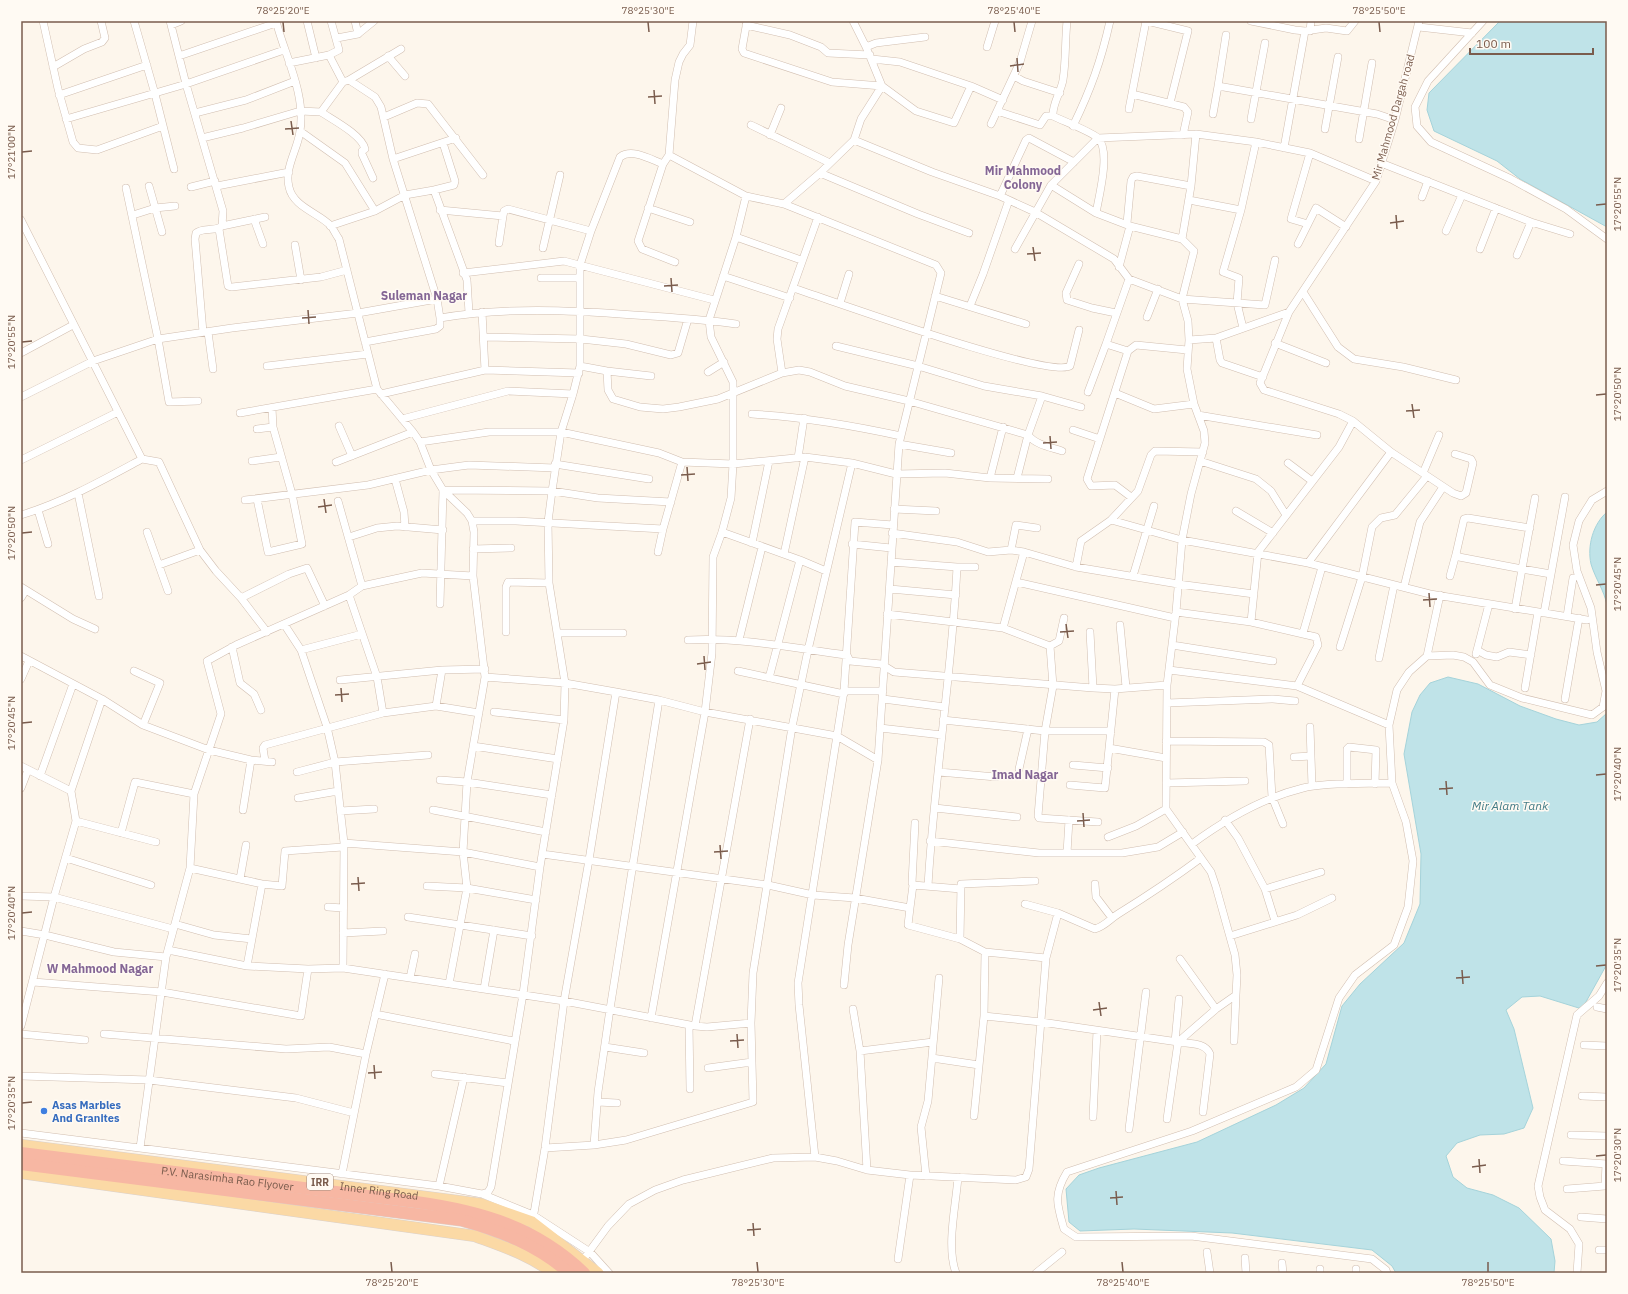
<svg xmlns="http://www.w3.org/2000/svg" width="1628" height="1294" font-family="'IBM Plex Sans',sans-serif">
<rect width="100%" height="100%" fill="#fdf6ec"/>
<!-- water -->
<path fill="#bfe3e8" stroke="#a5d3da" d="M1500,21H1607V227L1520,179L1497,161L1434,131L1427,110L1429,93Z
M1607,512V605C1604,590 1595,578 1591,564C1587,546 1593,524 1607,512Z
M1448,677L1478,684L1520,706L1556,719L1579,725L1597,722L1607,713V964L1582,1009L1540,996L1522,997L1506,1010L1514,1029L1533,1108L1524,1128L1504,1134L1480,1135L1457,1143L1446,1156L1453,1177L1467,1188L1493,1195L1519,1208L1551,1239L1555,1261L1554,1273H1396L1392,1266L1372,1250L1232,1233L1134,1229L1080,1231L1069,1222L1066,1189L1079,1175L1099,1168L1197,1142L1276,1105L1304,1088L1326,1064L1342,1006L1360,984L1404,943L1420,904L1421,854L1404,754L1412,712L1420,695L1430,683Z"/>
<g fill="none" stroke-linecap="round" stroke-linejoin="round">
<!-- minor casing -->
<g stroke="#d1beb0" stroke-width="8">
<path id="minor" d="M43,21L58,89L73,142L78,148L97,150L163,126
M134,21L155,94L174,169
M170,21L186,84L223,211L222,226C215,232 203,227 196,233L195,239L203,332
M276,21C285,56 306,94 300,131C298,149 284,168 289,187C293,207 319,213 331,226C334,230 336,235 339,239L377,389L413,432L420,442L431,470L443,490L467,513L472,521L474,532L473,576L485,677L467,782L463,852L467,888L449,984
M307,21L316,58
M355,21L358,34
M747,21L742,49L744,53L832,82L882,86L916,111L954,123L971,86L1003,100
M1067,21C1065,41 1066,61 1063,80C1061,92 1052,104 1053,116C1063,121 1090,131 1098,138C1111,151 1099,196 1096,213L1130,226L1119,267
M1147,21L1188,31L1170,103
M1251,21L1295,30L1305,31L1326,28L1347,31L1355,21
M1419,21L1395,120L1376,181L1289,312L1260,383L1264,390L1339,414L1353,421L1391,452L1453,493L1461,496L1466,493L1473,463L1471,459L1455,454
M1483,21L1428,81L1415,107L1417,126L1431,142L1511,179L1566,209L1607,239
M171,25L181,21
M746,25L790,35L821,47L828,53L870,55
M1419,27L1472,33
M1310,31L1311,21
M1226,35L1218,86L1377,114L1395,120
M337,38L358,34L374,21
M866,47L876,43L925,37
M987,47L995,21
M329,55L343,82L349,80L375,97L381,107L393,159L437,299L440,318V326L436,329L365,342
M179,56L276,23
M388,56L405,76
M872,59L900,62L971,86
M289,63L329,55L339,50L331,21
M53,67L84,49L102,42L105,38L101,21
M1014,76L1023,81L1060,93
M349,80L401,49
M1132,94L1184,107L1188,112L1183,135
M59,95L147,65
M1129,109L1146,21
M997,111L1040,125L1046,116H1053
M321,112C333,120 362,135 365,149L362,151V154L373,178
M195,113L246,100L295,81
M1213,114L1218,86
M384,117L417,103L428,104L483,175
M66,119L186,84L284,50
M1251,119L1265,43
M991,124L1020,62L1032,21
M751,125L830,163
M1073,126C1091,89 1101,61 1110,21
M1325,129L1338,57
M300,131L345,163L375,211
M770,135L781,108
M202,138L243,128L300,111L321,112L343,82
M1359,139L1372,63
M854,140L932,172L1000,196L1035,212L1114,259L1129,279
M1284,148L1305,31
M669,155L746,196L784,204L936,265L941,273L899,444L878,760L848,945L844,985
M393,159L456,138
M1381,163L1531,222L1570,234
M820,173L918,214L969,233
M1051,185L1096,213
M149,186L162,232
M217,186L289,172
M191,187L215,181
M126,188L158,339L169,402L198,401
M434,190L467,280L469,313
M1000,196L1026,140L1029,138L1074,162
M1422,197L1428,181
M1189,200L1241,210
M784,204L820,173L854,140L861,119L882,86L866,47L853,21
M648,208L690,222
M440,210L503,216L504,211L508,209L591,231
M133,215L155,208L175,206
M254,219L263,244
M21,220L142,459L159,462L200,550L216,571L241,598L267,632
M1127,223L1131,181L1133,177L1137,176L1191,186
M1308,224L1291,219L1310,153
M222,226L265,217
M330,226L375,211L405,195L434,190L454,185L455,181L443,143
M1130,226L1182,239L1194,251L1182,299L1188,321L1189,340
M219,229L228,286L232,287L321,277L347,270
M1446,231L1462,195
M736,237L801,260
M1182,239L1191,186L1196,134
M499,243L503,216
M1298,244L1316,208L1346,227
M295,245L301,280
M543,248L560,175
M1015,249L1051,185L1098,138L1196,134L1256,142L1310,153L1376,181
M1480,249L1496,208
M1517,255L1531,222
M675,262L642,249L638,241L663,164L669,155L675,80L679,62L683,54L690,45L693,21
M1079,264L1066,293L1067,300L1092,308L1116,313
M463,273L564,261L714,300
M723,276L790,298
M541,278H579
M793,288C831,300 1047,379 1070,366L1079,330
M1303,292L1338,347L1354,359L1403,367L1456,380
M935,296L1026,324
M840,303L849,274
M970,306L983,274L1009,200
M482,312L485,370
M1147,317L1158,289
M440,318C504,307 570,310 634,315C668,317 702,319 736,324
M1243,328L1237,303L1239,278L1223,272L1241,210L1256,142
M208,332L213,369
M484,337L581,339L626,344L671,355L678,353L688,319
M1216,338L1220,360L1222,363L1263,377
M1275,343L1326,363
M836,346L918,366L984,386L1042,396L1081,407
M1128,351L1106,344L1129,279L1182,299L1265,305L1275,260
M21,353L73,325
M267,366L368,354
M580,366L607,371L651,376
M607,371L608,390L613,399L640,407L663,409L679,407L718,399L782,373L799,370L810,372L845,386L909,401L1028,435L1017,478
M708,372L724,362
M782,373L777,339L778,329L818,217
M1088,392L1106,344
M1115,393L1154,409L1194,404
M381,394L485,370L579,373
M1042,396L1028,435C1036,445 1050,447 1062,451
M21,397L93,361L158,339L232,328L358,313L437,299
M240,413L377,389
M752,414C802,417 851,425 901,436
M1198,415L1317,435
M402,419L508,391L573,394
M339,426L352,456
M257,429L273,427
M1073,430L1100,439
M420,442L489,432H561L659,453L682,462L733,464L805,457L852,463L896,474L945,473L990,478L1048,479
M899,444L951,453
M798,458L804,418
M21,460L118,412
M252,461L281,457
M1200,461L1256,479L1271,491L1286,515
M336,462L413,432
M1288,463L1312,481
M555,464L649,479
M1423,473L1439,435
M990,478L1003,427
M395,479L404,512L405,527
M78,493L99,596
M1131,497L1115,485L1091,486L1087,479L1128,351L1136,345L1187,350
M1535,498L1522,569L1551,574
M257,499L268,552L302,544L292,494L273,427L272,408
M245,500L368,485L431,470L469,465L555,468
M338,501L362,586
M894,509L936,511
M38,510L48,544
M1236,511L1273,533
M21,515C64,502 103,480 142,459
M1111,520L1182,540L1308,563L1430,594L1587,620
M472,521H516L663,529L682,462
M147,532L168,591
M722,532L800,560L826,571
M892,533L957,542L988,552L1011,550L1024,552L1076,567L1178,584L1254,594
M349,537L377,528L397,526L443,530
M752,543L769,461
M852,544L891,548
M473,549L511,548
M1011,550L1016,525L1037,528
M658,552L663,529
M784,554L805,457
M891,562L957,567C952,674 934,780 928,886
M1308,563L1391,452
M159,565L200,550
M957,567H975
M1076,567L1081,541L1111,520L1138,491L1151,455L1155,451L1203,452
M1133,576L1154,506
M1450,576L1456,554
M1016,582L1175,618
M21,587L73,619L95,629
M1404,587L1420,522L1443,487
M890,589L956,595
M349,595L377,677L383,713
M21,598L26,590
M241,598L289,574L307,568L325,606
M440,604L443,490L552,491L598,498L671,502
M1515,609L1522,569L1459,557L1456,554L1464,519L1468,518L1530,528
M1176,612L1251,622L1316,637L1318,645L1297,686
M1544,613L1565,497
M887,614L1003,628L1050,646L1053,686L1045,731L1038,816L1039,818L1098,822
M1567,616L1573,578
M1251,622L1258,552L1339,447L1353,421
M284,624L301,650L327,727L335,762L344,843L343,968
M1120,625L1126,687
M1003,628L1024,552
M506,632V587L508,582L549,583
M1090,632L1093,688
M557,633H623
M1303,633L1322,567
M688,640C741,637 793,648 847,655L850,661L881,664L894,672L1093,688L1115,689L1167,685
M739,640L762,547
M1172,645L1273,661
M1050,646L1059,641L1064,618
M232,647L240,683L254,694L261,710
M1340,647L1362,577L1372,527L1381,518L1395,515L1427,476
M301,650L362,634
M1477,650L1486,655L1497,657L1509,652L1531,655
M1476,654L1489,604
M21,656L102,699L143,725L209,750L251,760L272,762
M1427,656L1440,595
M1379,658L1394,585
M1169,670L1297,686L1389,725
M134,671L160,683L143,725
M738,671L844,694
M485,677L565,683L616,692L659,700L705,712L837,736L878,760
M769,678L800,560
M21,679L29,661
M340,680L442,670
M1525,688L1538,612
M844,691H883
M883,699L945,707
M1565,699L1579,618
M1167,703L1273,699L1295,701
M436,706L442,670L485,669
M494,712L564,720
M943,720L1045,731H1111
M1310,727L1312,786
M880,728L942,735
M1166,741L1264,742L1269,745L1272,797L1283,824
M473,746L558,759
M1109,748L1166,758
M1294,757L1311,756
M265,761L263,748L265,745L383,713L436,706L479,713
M1073,765L1108,768
M21,766L71,791L76,821L54,897L21,1026
M1019,769L1028,729
M297,772L335,762L428,755
M939,772L996,777
M40,776L73,684
M440,780L467,782L552,795
M1166,783L1245,781
M1347,784V749L1349,747L1376,750L1375,784
M1070,785L1105,788L1115,689
M21,788L28,770
M71,791L102,699
M298,798L338,791
M935,808L1017,817
M243,810L251,760
M433,810L546,832
M340,811L374,809
M1225,820L1238,838L1265,889L1275,921
M76,821L156,842
M121,833L135,782L194,794
M1108,837L1136,826L1166,809
M930,841L1039,853H1122L1158,847L1183,832
M344,843L463,852L540,867
M1192,844C1226,819 1262,798 1303,788C1327,782 1367,784 1392,783
M1067,853L1069,820
M542,854L768,885L813,895L855,898L910,908L908,925L960,939L985,952L984,1016L1041,1022L1178,1042L1216,1009L1236,995L1237,975L1235,955L1216,887L1211,872L1166,809L1167,685L1176,612L1182,540L1191,494L1205,443L1204,431L1194,404L1187,369L1189,340L1216,338L1289,312
M66,858L151,885
M190,868L262,884L282,886L285,851L343,847
M240,879L246,845
M1095,884L1096,897L1112,918
M913,885L912,883L915,823
M427,886L467,888L536,900
M1265,889L1321,872
M21,896L54,897L173,929
M1025,904L1058,913L1095,929C1105,926 1110,919 1118,914C1147,896 1174,878 1201,858
M328,907L343,908
M910,908L913,885L961,889
M408,917L532,936
M175,924L214,935L252,939
M21,931L45,935L114,952L166,957
M343,933L383,931
M1230,936L1297,915L1332,898
M960,939L961,884L1035,881
M168,950L247,966L308,969L343,968L564,1001L695,1026L707,1027L751,1023
M985,952L1046,958
M1180,959L1216,1009
M247,966L262,884
M410,978L415,954
M33,982L162,992L301,1016L308,969
M484,989L494,930
M1597,1007L1607,1009
M853,1009L860,1051L867,1170
M375,1014L514,1041
M651,1018L705,712L712,653L713,557L722,532L731,498L733,464V382L711,337L709,320L736,237L746,196
M689,1025L690,1089
M695,1026L750,719
M21,1034L85,1040
M104,1034L286,1049L329,1047L366,1054
M1234,1041L1236,995
M1175,1042L1179,999
M1584,1045L1607,1046
M605,1047L644,1053
M860,1051L933,1042
M932,1058L979,1065
M708,1068L752,1062
M435,1074L508,1083
M21,1076L149,1080L296,1098L354,1113
M1582,1096L1607,1097
M598,1102L617,1103
M974,1116L984,1016
M1093,1117L1097,1031
M1167,1119L1178,1042C1189,1044 1205,1042 1210,1054L1203,1112
M1129,1129L1146,992
M21,1133L439,1186L482,1194L533,1215L590,1252L609,1273
M1571,1135L1607,1136
M594,1145L598,1092L610,1009L659,700
M140,1148L166,957L190,868L194,794L221,714L207,661L236,645L349,595L362,586L422,573L473,576
M545,1148L594,1145L626,1140L753,1102L751,1023L753,973L792,727L808,650L852,463
M815,1157L799,1005L798,983L844,691L855,522L893,525
M1563,1161L1607,1164
M342,1174L366,1054L385,974
M926,1176L921,1127L928,1101L939,978
M439,1186L464,1077
M1567,1189L1605,1186L1606,1164
M482,1194L488,1192L491,1187L523,994L540,867L564,720L565,683L549,583L548,522L552,491L561,432L573,394L580,366V265L591,231L620,157C632,148 650,159 663,164
M1581,1217L1607,1219
M533,1219L545,1148L564,1001L589,860L616,692
M1599,1250H1607
M1207,1252L1210,1273
M1245,1258L1246,1273
M898,1259L910,1175
M583,1260L608,1226L629,1204L655,1190L683,1180L773,1158L815,1157L837,1161L867,1170L910,1175L1016,1180L1026,1177L1029,1169L1046,958L1058,913
M1282,1263L1283,1273
M1320,1269V1273
M1356,1269V1273
M956,1273C946,1247 956,1205 958,1177
M1036,1273L1062,1252
M1387,1273L1386,1270L1372,1259L1191,1236L1076,1237L1064,1229C1057,1205 1053,1195 1067,1172L1192,1131L1296,1087L1316,1070L1339,998L1355,975L1394,945L1408,907L1413,861L1406,822L1392,783L1389,725L1397,690L1409,672L1427,656L1453,655L1464,657L1473,662L1490,685L1522,698L1592,715L1603,707L1606,691L1597,652L1591,608L1577,571L1573,545L1579,521L1592,500L1607,491
M1577,1273L1579,1244L1570,1229L1545,1210L1540,1197L1538,1186L1577,1015L1599,996L1607,983"/>
</g>
<!-- primary casing -->
<g stroke="#dad1cd" stroke-width="12">
<g id="primary">
<path id="s1" d="M21,1145L481,1204L532,1222L598,1273"/>
<path d="M21,1173L475,1236C502,1246 530,1255 553,1273"/>
</g>
</g>
<!-- motorway casing -->
<g stroke="#dad1cd" stroke-width="13">
<g id="motorway">
<path id="s2" d="M21,1153L416,1202C481,1211 536,1227 584,1273"/>
<path d="M21,1164L461,1220C501,1231 537,1245 569,1273"/>
</g>
</g>
<!-- minor -->
<use href="#minor" stroke="#fff" stroke-width="7"/>
<!-- primary -->
<use href="#primary" stroke="#fbd9a5" stroke-width="11"/>
<!-- motorway -->
<use href="#motorway" stroke="#f7b7a3" stroke-width="12"/>
</g>
<!-- ticks -->
<path fill="none" stroke="#7a5c4d" stroke-width="1.5" d="M283,22L284,32M648,22L649,32M1014,22L1015,32M1379,22L1380,32M1017,58L1018,72M1010,66L1024,64M654,90L655,104M648,97L662,96M291,121L293,135M285,129L299,128M22,152L32,151M1596,205L1606,204M1396,215L1397,229M1390,223L1404,221M1033,247L1035,261M1027,254L1041,253M671,278L672,292M664,286L678,285M308,310L309,324M302,318L316,317M22,342L32,341M1596,395L1606,394M1412,404L1414,418M1406,411L1420,410M1050,436L1051,449M1043,443L1057,442M687,467L688,481M681,475L695,474M324,499L326,513M318,507L332,505M22,533L32,532M1596,585L1606,584M1429,593L1430,607M1423,600L1437,599M1066,624L1068,638M1060,632L1074,631M704,656L705,670M697,664L711,662M341,688L342,702M335,695L349,694M22,723L32,722M1596,775L1606,774M1446,781L1447,795M1439,789L1453,788M1083,813L1084,827M1077,821L1090,820M720,845L721,859M714,852L728,851M358,877L359,891M351,884L365,883M22,913L32,912M1596,966L1606,965M1462,970L1463,984M1456,978L1470,977M1099,1002L1101,1016M1093,1010L1107,1008M737,1034L738,1048M730,1041L744,1040M374,1065L375,1079M368,1073L382,1072M22,1103L32,1102M1596,1156L1606,1155M1479,1159L1480,1173M1472,1167L1486,1165M1116,1191L1117,1205M1110,1198L1123,1197M753,1223L754,1236M747,1230L761,1229M391,1262L392,1272M757,1262L758,1272M1122,1262L1123,1272M1488,1262V1272"/>
<!-- markers -->
<circle fill="#3f7fe0" stroke="#fffaf3" stroke-width="1.5" cx="44" cy="1111" r="4"/>
<g text-anchor="middle" stroke-width="3" stroke-linejoin="round" paint-order="stroke">
<!-- shield labels -->
<rect fill="#fffaf3" stroke="#a28b7f" stroke-width="1" x="307" y="1174" width="26" height="16" rx="3"/>
<g font-size="10" font-weight="bold" fill="#7a5c4d">
<text x="320" y="1186">IRR</text>
</g>
<!-- street labels -->
<g font-size="11" fill="#7a5c4d" stroke="#fffaf3">
<text transform="translate(1393 117) rotate(-74)" y="4">Mir Mahmood Dargah road</text>
<text dy="4" stroke="none"><textPath href="#s2" startOffset="208">P.V. Narasimha Rao Flyover</textPath></text>
<text dy="4" stroke="none"><textPath href="#s1" startOffset="361">Inner Ring Road</textPath></text>
</g>
<!-- shop labels -->
<g font-size="11" font-weight="bold" fill="#366cbe" stroke="#fffaf3" text-anchor="start">
<text x="52" y="1109">Asas Marbles<tspan x="52" dy="13">And Granites</tspan></text>
</g>
<!-- neighbourhood labels -->
<g font-size="12" font-weight="bold" fill="#846695" stroke="#fffaf3">
<text x="1023" y="175">Mir Mahmood<tspan x="1023" dy="14">Colony</tspan></text>
<text x="424" y="300">Suleman Nagar</text>
<text x="1025" y="779">Imad Nagar</text>
<text x="100" y="973">W Mahmood Nagar</text>
</g>
<!-- water labels -->
<g font-size="12" font-style="italic" fill="#437c86" stroke="#fffaf3">
<text x="1510" y="810">Mir Alam Tank</text>
</g>
</g>
<!-- border -->
<rect width="1628" height="1294" fill="none" stroke="#fffaf3" stroke-width="44"/>
<!-- scale -->
<path d="M1470 48v6h123v-6" fill="none" stroke="#7a5c4d" stroke-width="2"/>
<text x="1476" y="48" font-size="12" fill="#7a5c4d" stroke="#fffaf3" stroke-width="3" paint-order="stroke">100 m</text>
<rect x="22" y="22" width="1584" height="1250" fill="none" stroke="#7a5c4d" stroke-width="1.5"/>
<g font-size="10" text-anchor="middle" fill="#7a5c4d">
<text x="283" y="14">78°25'20"E</text>
<text x="648" y="14">78°25'30"E</text>
<text x="1014" y="14">78°25'40"E</text>
<text x="1379" y="14">78°25'50"E</text>
<text transform="translate(11 152) rotate(-90)" y="4">17°21'00"N</text>
<text transform="translate(1617 204) rotate(-90)" y="4">17°20'55"N</text>
<text transform="translate(11 342) rotate(-90)" y="4">17°20'55"N</text>
<text transform="translate(1617 394) rotate(-90)" y="4">17°20'50"N</text>
<text transform="translate(11 533) rotate(-90)" y="4">17°20'50"N</text>
<text transform="translate(1617 584) rotate(-90)" y="4">17°20'45"N</text>
<text transform="translate(11 723) rotate(-90)" y="4">17°20'45"N</text>
<text transform="translate(1617 774) rotate(-90)" y="4">17°20'40"N</text>
<text transform="translate(11 913) rotate(-90)" y="4">17°20'40"N</text>
<text transform="translate(1617 965) rotate(-90)" y="4">17°20'35"N</text>
<text transform="translate(11 1103) rotate(-90)" y="4">17°20'35"N</text>
<text transform="translate(1617 1155) rotate(-90)" y="4">17°20'30"N</text>
<text x="392" y="1286">78°25'20"E</text>
<text x="758" y="1286">78°25'30"E</text>
<text x="1123" y="1286">78°25'40"E</text>
<text x="1488" y="1286">78°25'50"E</text>
</g>
</svg>
